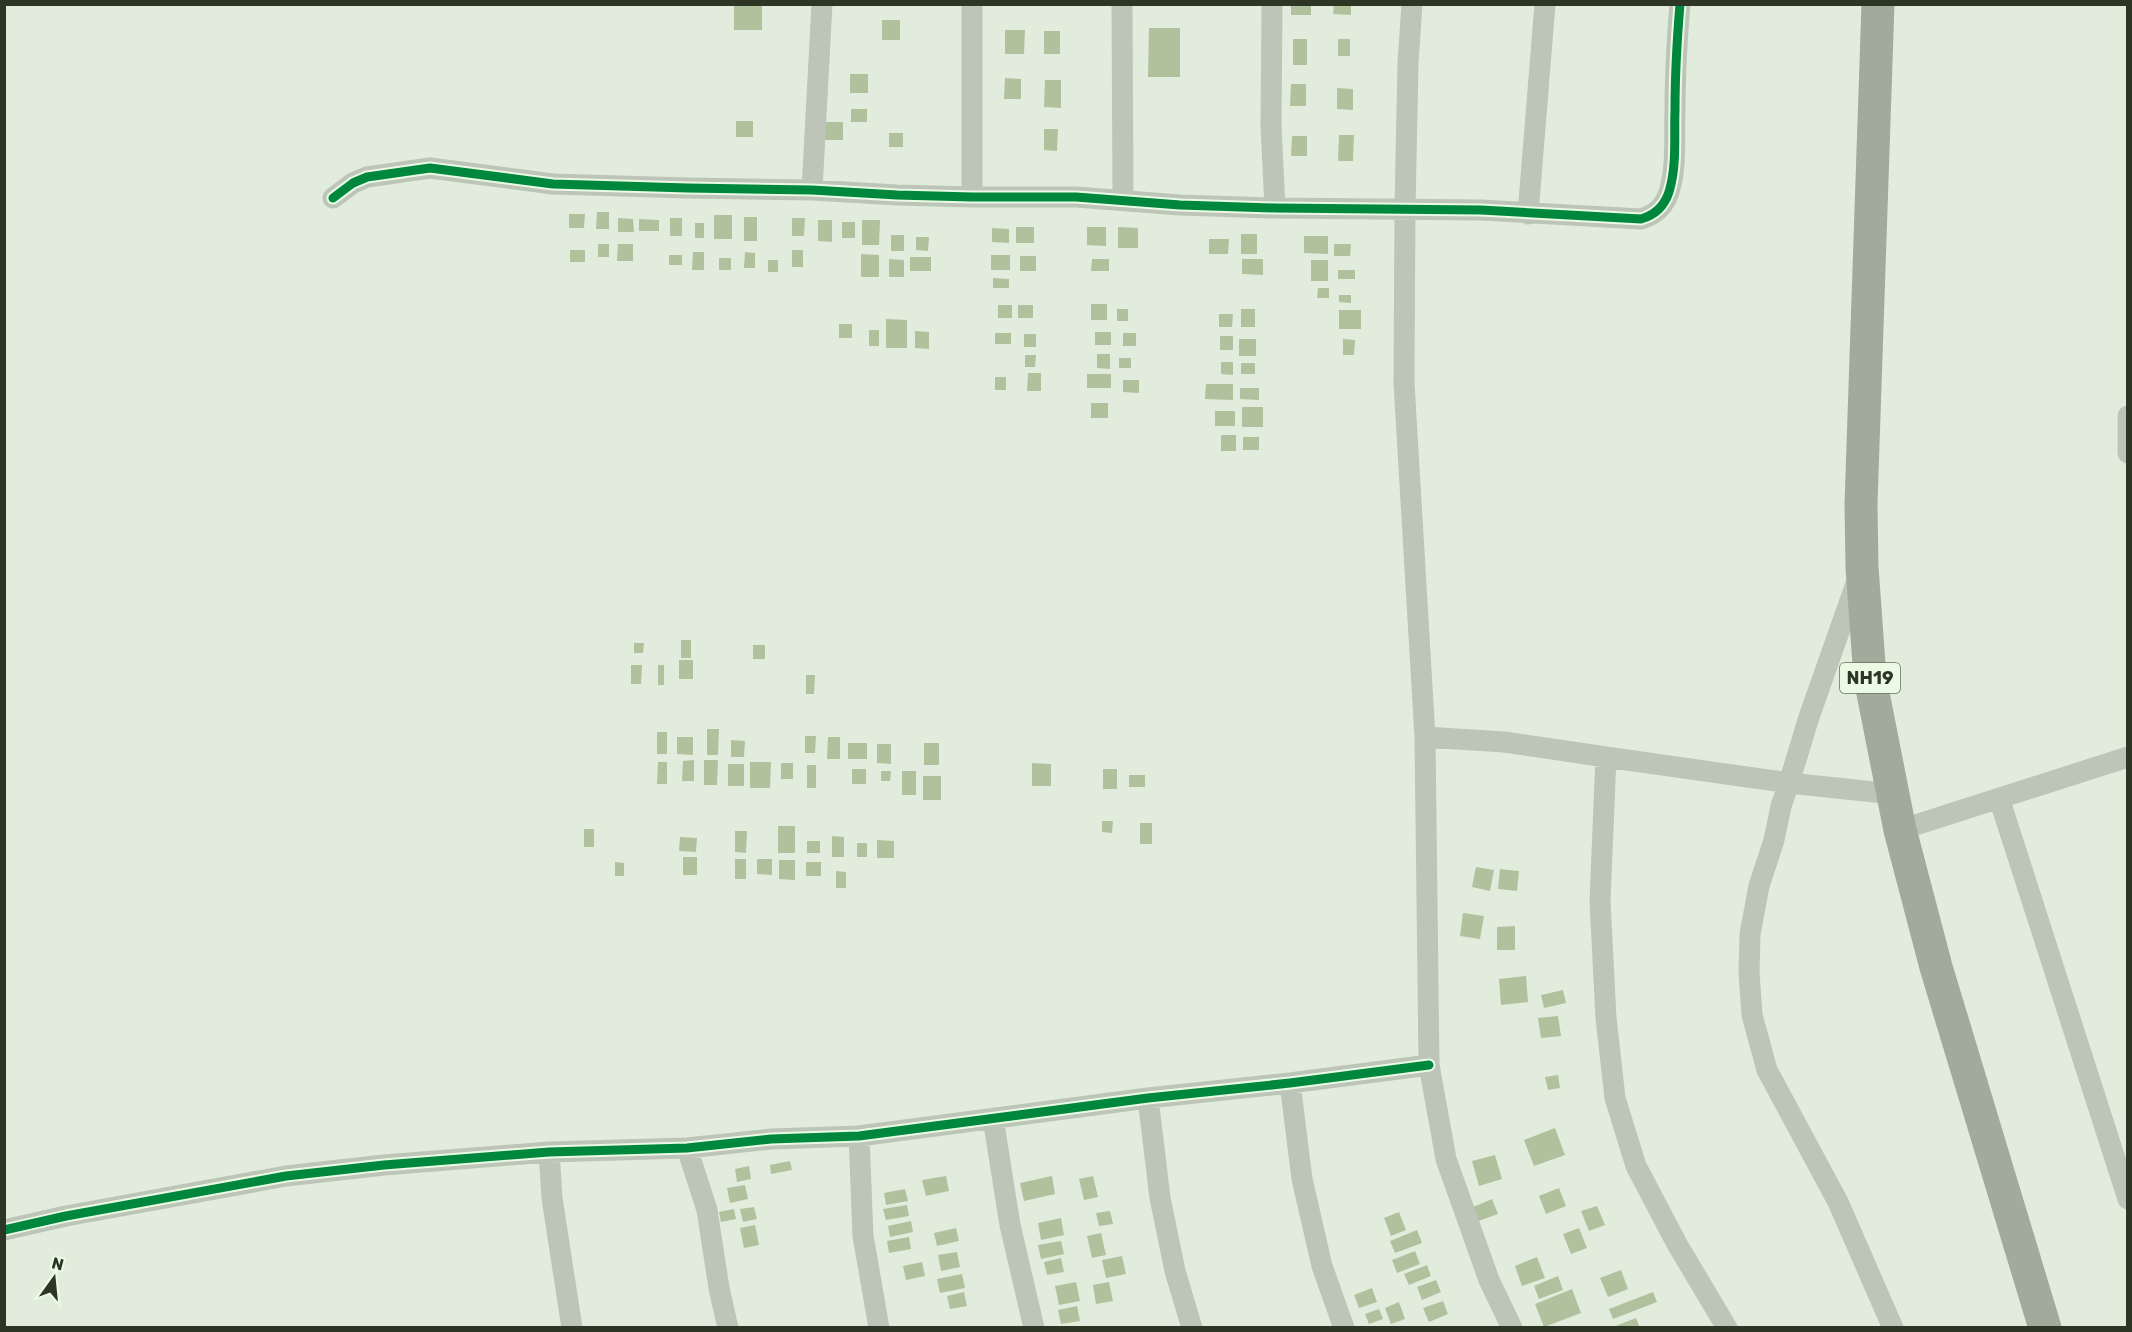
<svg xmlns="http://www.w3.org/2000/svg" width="2132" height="1332" font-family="Rubik,sans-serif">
<rect width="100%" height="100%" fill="#e2ecdd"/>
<!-- building -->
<path fill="#b0c19e" d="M1291,4H1311V15H1291Z
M1334,4H1351V15L1333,14Z
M734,5H762V30H734Z
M882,20H900V40H882Z
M1149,28H1180V77H1148Z
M1005,30H1025L1024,54H1005Z
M1044,31H1060V54H1044Z
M1293,39H1307V65H1293Z
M1338,39H1350V56H1338Z
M850,74H868V93H850Z
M1005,78L1021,79V99H1004Z
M1045,80H1061V108L1044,107Z
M1291,84H1306V106H1290Z
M1337,88L1353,89V110L1337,109Z
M851,109H867V122H851Z
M736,121H753V137H736Z
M822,122H843V140H822Z
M1044,129H1058L1057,151L1044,150Z
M889,133H903V147H889Z
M1339,135H1354L1353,161H1338Z
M1292,136H1307V156H1291Z
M597,212H609V229H596Z
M569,214H585L584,228H569Z
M714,215H732V239H714Z
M744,217H757V241H744Z
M618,218L633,219L634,232H618Z
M670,218H682V236H670Z
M792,218H805L804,236H792Z
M639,219L659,220V231H639Z
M818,220H832V242L818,241Z
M862,220H880L879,245H862Z
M842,222H855V238H842Z
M695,223H704V238H695Z
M1016,227H1034V243H1016Z
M1087,227H1106V246L1087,245Z
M1118,227L1138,228V248H1118Z
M992,228L1009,229V243L992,242Z
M1241,234H1257V254H1241Z
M891,235H904V251H891Z
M1304,236H1328V254L1304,253Z
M916,237H929L928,251L916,250Z
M1209,239H1229L1228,254H1209Z
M598,244H609V257H598Z
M618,244H633V261H617Z
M1334,244H1351L1350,256H1334Z
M570,250H585V262H570Z
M792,250H803V267H792Z
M693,252H704V270H692Z
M745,252L755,253V268H744Z
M861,254L879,255V277H861Z
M669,255H682V265H669Z
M991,255H1010V270H991Z
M1020,256H1036V271H1020Z
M910,257H931V271H910Z
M719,258H731V270H719Z
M889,259L904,260V277H889Z
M1092,259H1109V271H1091Z
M1242,259H1263V275L1242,274Z
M768,260H778V272H768Z
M1311,260H1328V281H1311Z
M1338,270H1355V279H1338Z
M993,278L1009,279V288H993Z
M1318,288H1329V298H1317Z
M1339,295H1351V303L1339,302Z
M1091,304H1107V320H1091Z
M998,305H1012V318H998Z
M1018,305H1033V318H1018Z
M1117,309H1128V321H1117Z
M1241,309H1255V327H1241Z
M1339,310H1361V329H1339Z
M1219,314H1233L1232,327H1219Z
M886,319L907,320V348H886Z
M839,324H852V338H839Z
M869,330H879V346H869Z
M915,331L929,332V349L915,348Z
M1095,332H1111V345H1095Z
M995,333H1011V344H995Z
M1123,333H1136V346H1123Z
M1024,334H1036V347H1024Z
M1220,336H1233V350H1220Z
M1239,339H1256V356H1239Z
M1343,339L1355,340L1354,355H1343Z
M1097,354H1110V369L1097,368Z
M1025,355H1036L1035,367H1025Z
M1119,358H1131V368H1119Z
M1221,362H1233V375L1221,374Z
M1241,363H1255V374H1241Z
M1028,373H1041V391H1027Z
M1087,374H1111V388H1087Z
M995,377H1006V390H995Z
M1123,380H1139V393L1123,392Z
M1206,384H1233V400L1205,399Z
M1240,388H1259V400L1240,399Z
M1091,403H1108V418H1091Z
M1242,407H1263V427H1242Z
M1215,411H1235V426H1215Z
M1221,435H1236V451H1221Z
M1243,437H1259V450H1243Z
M681,640H691V658H681Z
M634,643H644L643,653H634Z
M753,645H765V659H753Z
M679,660H693V679H679Z
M631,665H642L641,684H631Z
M658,665H664V685H658Z
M806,675H815L814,694H806Z
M707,729H719L718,755H707Z
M657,732H667V754H657Z
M805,736H816L815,753H805Z
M677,737H693V755L677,754Z
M828,737H840V759H827Z
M731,740L745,741L744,757H731Z
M848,743H867V759H848Z
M924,743H939V765H924Z
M877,744H891V764L877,763Z
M694,760V781H682L683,761Z
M704,760H718L717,785H704Z
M658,762H667V784H657Z
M750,762H771L770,788H750Z
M781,763H793V779H781Z
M1032,763L1051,764V786H1032Z
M728,764H744V786H728Z
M807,765H816V788H807Z
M852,769H866V784H852Z
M1103,769H1117V789H1103Z
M881,771H891L890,781H881Z
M902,771H916V795H902Z
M1129,775H1145V787H1129Z
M923,776H941V800H923Z
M1102,821H1113L1112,833L1102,832Z
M1140,823H1152V844H1140Z
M778,826H795V853H778Z
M584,829H594V847H584Z
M735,831H747L746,853L735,852Z
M832,836L844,837V857H832Z
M680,837L697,838L696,852L679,851Z
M877,840L894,841V858H877Z
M807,841H820V853H807Z
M857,843H867V857H857Z
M683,857H697V875H683Z
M735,859H746V879H735Z
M757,859H772V875L757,874Z
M779,860H795V880L779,879Z
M615,862L624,863V876H615Z
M806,862H821V876H806Z
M1476,867L1494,870L1490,891L1472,887Z
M1500,869L1519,871L1517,891L1498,889Z
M836,871L846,872V888H836Z
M1463,913L1484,916L1480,939L1460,936Z
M1515,926V950H1497V927Z
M1526,976L1528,1002L1501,1005L1499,979Z
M1563,990L1566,1003L1544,1008L1541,995Z
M1558,1016L1561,1036L1541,1038L1538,1018Z
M1558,1075L1560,1088L1548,1090L1545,1077Z
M1555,1128L1565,1155L1534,1166L1524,1140Z
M1495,1155L1502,1179L1479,1186L1472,1161Z
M790,1161L792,1170L771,1174L770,1165Z
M749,1166L751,1179L737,1182L735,1169Z
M946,1176L949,1191L926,1196L922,1180Z
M1052,1176L1055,1194L1024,1201L1020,1183Z
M1093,1176L1098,1197L1084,1200L1079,1179Z
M745,1185L748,1199L730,1203L727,1188Z
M1559,1188L1566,1206L1546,1214L1539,1196Z
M905,1189L908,1201L886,1205L884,1193Z
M1492,1199L1498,1214L1476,1222L1471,1208Z
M907,1205L909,1216L886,1220L883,1209Z
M1597,1206L1605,1225L1589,1231L1581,1211Z
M754,1207L757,1219L743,1222L740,1209Z
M734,1209L736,1219L721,1222L719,1212Z
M1110,1211L1113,1224L1099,1226L1096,1213Z
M1399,1212L1406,1230L1391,1236L1384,1218Z
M1061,1218L1064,1235L1041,1240L1038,1223Z
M911,1221L913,1232L890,1237L888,1226Z
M755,1225L759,1245L744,1248L740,1228Z
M956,1228L959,1241L937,1246L934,1233Z
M1579,1228L1587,1248L1571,1254L1563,1234Z
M1417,1230L1422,1243L1395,1253L1390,1241Z
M1101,1233L1106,1255L1092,1258L1087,1236Z
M909,1237L911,1249L889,1253L887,1241Z
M1061,1241L1064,1254L1041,1259L1038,1245Z
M1415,1251L1420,1264L1397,1273L1392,1260Z
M957,1252L960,1267L941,1271L938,1255Z
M1122,1256L1126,1274L1106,1278L1102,1260Z
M1537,1257L1545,1278L1522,1286L1515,1266Z
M1061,1258L1064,1272L1047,1275L1044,1262Z
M922,1262L925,1276L906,1280L903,1266Z
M1427,1265L1431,1276L1409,1285L1404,1274Z
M1621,1270L1628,1289L1608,1297L1600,1278Z
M962,1274L965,1288L940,1293L937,1279Z
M1558,1276L1563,1290L1539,1299L1534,1286Z
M1436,1280L1441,1292L1422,1300L1417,1287Z
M1076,1282L1080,1301L1059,1305L1055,1286Z
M1109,1282L1113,1301L1096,1304L1093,1285Z
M1372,1288L1377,1302L1359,1308L1354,1295Z
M1572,1289L1581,1313L1544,1327L1535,1304Z
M964,1292L967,1306L950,1309L947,1296Z
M1653,1292L1657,1302L1613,1319L1609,1309Z
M1443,1301L1448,1314L1429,1322L1423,1308Z
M1399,1302L1405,1319L1391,1324L1385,1308Z
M1077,1306L1080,1321L1061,1324L1058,1310Z
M1379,1309L1383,1319L1369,1324L1365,1314Z
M1636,1318L1640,1328H1613V1327Z"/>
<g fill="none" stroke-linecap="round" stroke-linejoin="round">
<!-- minor -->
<path stroke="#bcc5b7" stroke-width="21" d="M972,4V197
M1122,4L1123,199
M1272,4L1271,126L1275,208
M1412,4L1408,63L1405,208L1404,383L1425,737
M812,190L822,4
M333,198L353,183L367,177L430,168L553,184L688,188L812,190L897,195L972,197H1076L1180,205L1275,208L1481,210L1641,219C1655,215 1664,207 1669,192C1677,166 1674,137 1675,110C1675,75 1677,40 1680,4
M1528,214L1545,4
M2128,416V453
M1893,794L1789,783L1781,806L1774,840L1759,886L1750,934L1749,973L1752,1015L1767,1070L1838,1202L1893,1328
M1999,798L2128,1199
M1900,830L2128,757
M1290,1083L1302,1179L1322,1266L1344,1328
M1148,1098L1160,1198L1175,1271L1192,1328
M993,1118L1010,1225L1034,1328
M859,1136L863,1236L879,1328
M687,1148L707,1210L719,1288L728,1328
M549,1152L552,1198L572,1328
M4,1230L66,1216L286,1176L384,1165L549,1152L687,1148L771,1139L859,1136L1148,1098L1290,1083L1429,1065
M1512,1328L1489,1280L1446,1159L1429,1065L1425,737L1504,742L1606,757
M1727,1328L1677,1244L1636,1166L1615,1098L1606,1018L1600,901L1606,757L1789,783L1809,717L1858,578"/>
<!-- trunk -->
<path stroke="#a2aa9c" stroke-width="33" d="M1878,4L1861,504L1862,567L1870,678L1900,830L1936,967L2045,1328"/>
<!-- cycleway casing -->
<g stroke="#eafae4" stroke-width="13">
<path id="cycleway" d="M333,198L353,183L367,177L430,168L553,184L688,188L812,190L897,195L972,197H1076L1180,205L1275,208L1481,210L1641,219C1655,215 1664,207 1669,192C1677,166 1674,137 1675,110C1675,75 1677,40 1680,4
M4,1230L66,1216L286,1176L384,1165L549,1152L687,1148L771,1139L859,1136L1148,1098L1290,1083L1429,1065"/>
</g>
<!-- cycleway -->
<use href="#cycleway" stroke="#00873e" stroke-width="9"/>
</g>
<g text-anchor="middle" stroke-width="6" stroke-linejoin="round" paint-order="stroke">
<!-- shield labels -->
<rect fill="#eafae4" stroke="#66705e" stroke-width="1.5" x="1840" y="663" width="60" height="30" rx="4.5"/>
<g font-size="18" font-weight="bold" fill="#2d3525">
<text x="1870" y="684">NH19</text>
</g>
</g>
<!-- border -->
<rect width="2132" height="1332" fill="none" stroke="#2d3525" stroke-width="12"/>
<!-- north arrow -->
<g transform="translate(54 1278) rotate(15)" stroke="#eafae4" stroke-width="4.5" paint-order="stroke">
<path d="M0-4.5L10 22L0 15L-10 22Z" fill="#2d3525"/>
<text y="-9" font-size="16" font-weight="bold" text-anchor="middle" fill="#2d3525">N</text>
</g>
</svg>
